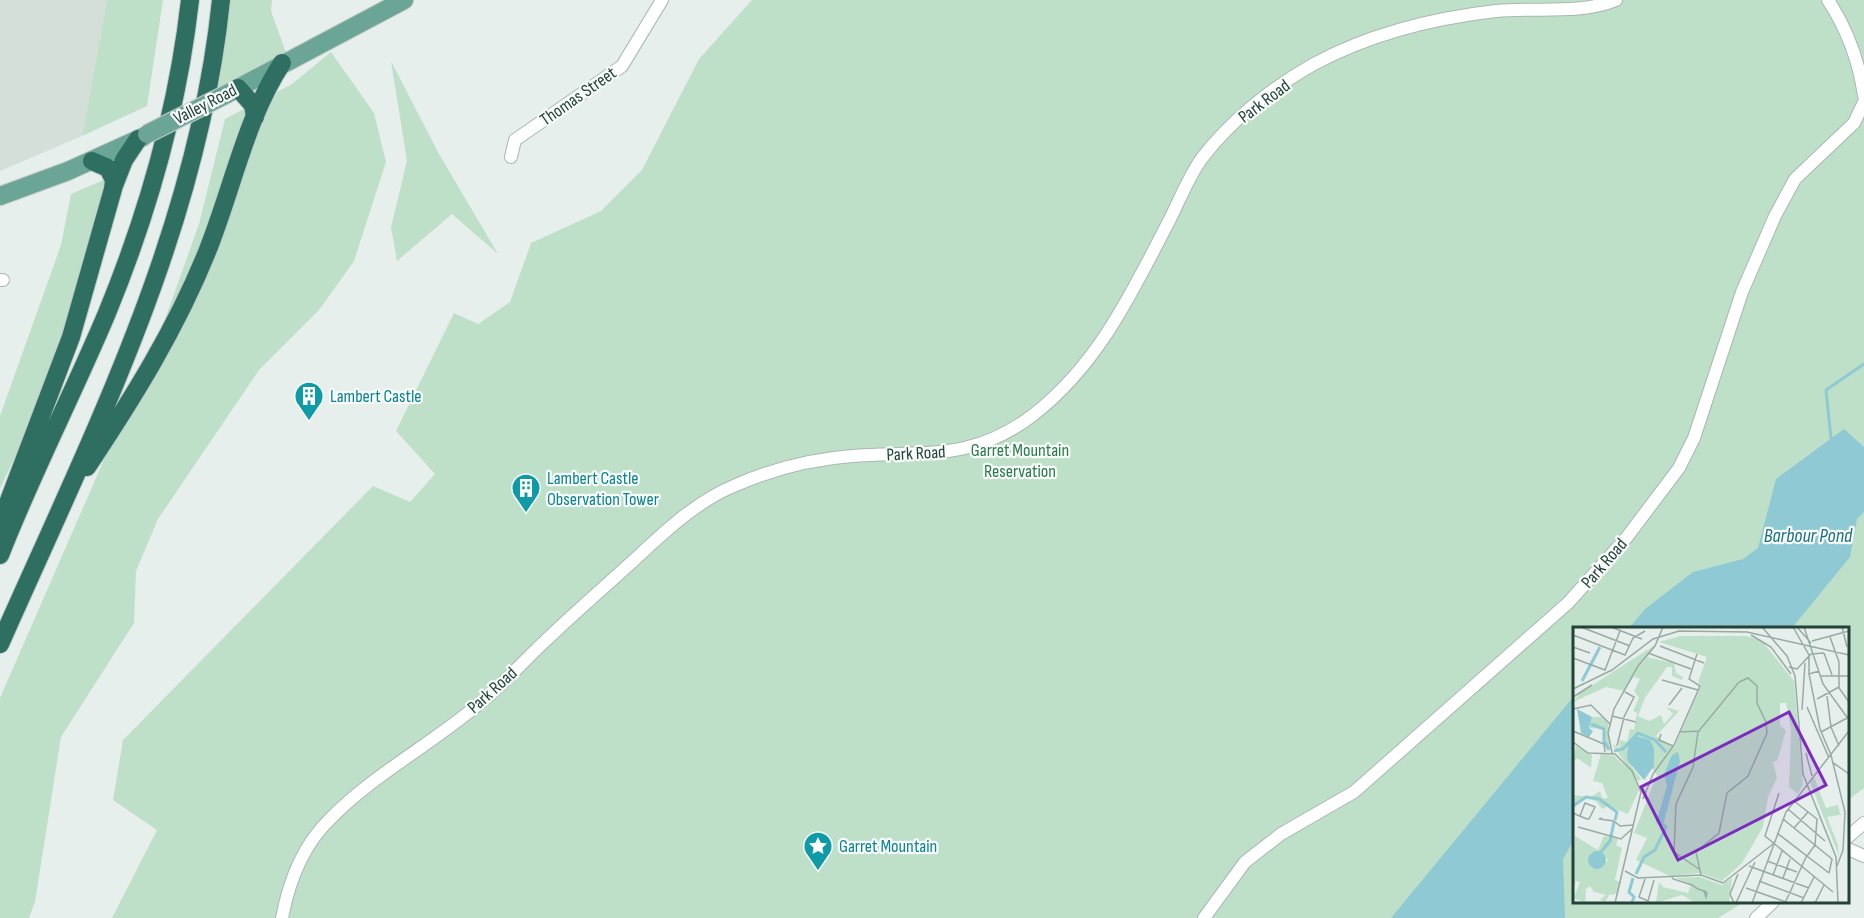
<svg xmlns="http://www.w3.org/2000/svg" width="1864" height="918" font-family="'Sofia Sans Condensed',sans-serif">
<rect width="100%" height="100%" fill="#e6efeb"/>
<!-- built -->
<path fill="#d4dfda" d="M0,0H107L82,136L0,171Z"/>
<!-- green -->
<path fill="#bfe0c8" d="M107,0H163L147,106L82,136Z
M225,0H272L271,11L288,58L222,96L216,89Z
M752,0H1864V788L1848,800V628H1574V902H1744L1718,918H112L157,830L113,800L123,740L373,486L410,502L435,474L396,431L454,313L478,324L510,302L531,243L601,211L642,170L699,59Z
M331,52L374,113L386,162L354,261L319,310L259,370L158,519L136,571L134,623L61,737L35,902L29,918H0V698L164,322L199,224L225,119L292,84Z
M391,61L439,154L498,254L452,214L397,261L391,227L407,161Z
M131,168L65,347L0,489V416L61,245L71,194Z"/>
<!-- water -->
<path fill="#8ec9d4" d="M1844,429L1864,447V512L1857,519L1850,557L1792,628H1629L1645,609L1693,572L1743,559L1758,548L1776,479Z
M1574,696V840L1563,859L1565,918H1391Z"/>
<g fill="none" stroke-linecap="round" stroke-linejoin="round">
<!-- stream -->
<path stroke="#8ec9d4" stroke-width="3" d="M1831,438L1826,390L1864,364"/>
<!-- street casing -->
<g stroke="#a8b8b2" stroke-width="14">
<path id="street" d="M1828,0C1847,29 1859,61 1864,96
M511,157L515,140L622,66L662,0
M0,280H3
M1848,837L1864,823
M1848,849L1864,856
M282,918C289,881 302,846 330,819C374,774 432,744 480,703C502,685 522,663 543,643C572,615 602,589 632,562C663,533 696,501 736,485C773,469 812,459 852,456C923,451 972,462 1033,415C1099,364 1132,292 1170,219C1180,199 1189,176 1202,158C1231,120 1273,87 1314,64C1370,34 1434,18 1496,11C1535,7 1579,15 1616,0
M1204,918L1245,862L1281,834L1354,792L1568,603L1627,537L1679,468L1694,438L1742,292L1775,216L1795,179L1854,123L1864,102
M1756,918L1773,902"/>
</g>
<!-- primary casing -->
<g stroke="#c2cac8" stroke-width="20">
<path id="primary" d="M225,95L404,0
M0,196L68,171L143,137"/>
</g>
<!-- highway casing -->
<g stroke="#c2cac8" stroke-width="20">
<path id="highway" d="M238,88L253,105L255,117
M113,188L124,160L138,139
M87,467C133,398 176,329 207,252C232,190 246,118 282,63
M0,524L71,337L113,189L114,180L108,168L92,161
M0,555C32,473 73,394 107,313C148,213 178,107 190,0
M0,644C92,436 198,229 221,0"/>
</g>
<!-- street -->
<use href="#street" stroke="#fff" stroke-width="12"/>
<!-- primary -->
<use href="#primary" stroke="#6aa596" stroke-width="18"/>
<!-- highway -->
<use href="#highway" stroke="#2f6f62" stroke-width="18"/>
<!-- primary-bridge casing -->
<g stroke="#c2cac8" stroke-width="20" stroke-linecap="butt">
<path id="primary-bridge" d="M147,134L225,95"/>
</g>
<!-- primary-bridge -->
<use href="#primary-bridge" stroke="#6aa596" stroke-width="18"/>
</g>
<!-- icons -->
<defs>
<g id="building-pin" transform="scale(1.5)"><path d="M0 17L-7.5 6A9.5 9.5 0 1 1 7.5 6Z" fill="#0f9aa8" stroke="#f7fbf9"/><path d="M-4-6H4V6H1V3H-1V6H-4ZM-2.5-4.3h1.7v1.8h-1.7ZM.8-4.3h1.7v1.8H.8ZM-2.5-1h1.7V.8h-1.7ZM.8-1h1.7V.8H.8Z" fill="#fff"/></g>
<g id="sight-pin" transform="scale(1.5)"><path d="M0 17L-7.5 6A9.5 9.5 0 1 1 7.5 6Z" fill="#0f9aa8" stroke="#f7fbf9"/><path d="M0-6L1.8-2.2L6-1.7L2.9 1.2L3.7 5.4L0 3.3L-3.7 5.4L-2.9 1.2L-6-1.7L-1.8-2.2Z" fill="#fff"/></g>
</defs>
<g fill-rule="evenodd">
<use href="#building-pin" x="309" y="396"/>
<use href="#building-pin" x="526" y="488"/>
<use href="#sight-pin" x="818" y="846"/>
</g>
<g text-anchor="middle" stroke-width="4.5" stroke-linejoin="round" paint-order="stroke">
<!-- street labels -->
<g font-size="18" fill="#24423a" stroke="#f7fbf9">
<text transform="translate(578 96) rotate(-35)" y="6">Thomas Street</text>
<text transform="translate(1264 101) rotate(-37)" y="6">Park Road</text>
<text transform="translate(205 104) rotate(-27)" y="6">Valley Road</text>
<text transform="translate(916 453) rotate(-3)" y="6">Park Road</text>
<text transform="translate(1604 563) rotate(-49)" y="6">Park Road</text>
<text transform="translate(492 690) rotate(-42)" y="6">Park Road</text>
</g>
<!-- culture labels -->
<g font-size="18" fill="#0d838f" stroke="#f7fbf9" text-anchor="start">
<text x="330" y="402">Lambert Castle</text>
<text x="547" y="484">Lambert Castle<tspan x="547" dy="21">Observation Tower</tspan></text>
<text x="839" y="852">Garret Mountain</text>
</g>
<!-- park labels -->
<g font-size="18" fill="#2d7a4b" stroke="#f7fbf9">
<text x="1020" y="456">Garret Mountain<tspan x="1020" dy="21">Reservation</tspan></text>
</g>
<!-- water labels -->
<g font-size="20" font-style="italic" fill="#1c6f80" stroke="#f7fbf9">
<text x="1808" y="542">Barbour Pond</text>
</g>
</g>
<!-- overview -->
<g transform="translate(1573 627)">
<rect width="276" height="276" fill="#e6efeb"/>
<path d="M107,9H174L189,14L221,54L230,157L225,167L216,160L218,102L213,76H207V98L213,104L204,134L200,135L204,151L195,170L190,200L169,236L149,254L127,246L97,249L63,233L74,211L61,206L84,148L79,141L81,126L77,113L65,109L55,118L59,140L68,152L65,154L39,117L46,121L47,113L54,115L57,102L61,103L64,86L60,84L66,71L61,64L67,52L61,50L73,30L101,36L103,46L110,50L109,53L99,49V40H94L72,71L65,89L76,94L88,88L91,97L100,87L93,80L106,84L83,109L101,121L128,59L125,55L134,30L86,15ZM82,18L51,64L33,60L0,75L7,66ZM19,90H29L35,96L37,123L30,114L31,102L16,101ZM3,119L19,128L18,141L4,131L0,136ZM28,127L41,129L59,145L66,163L55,187L35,179L29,182L23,174L14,171L0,181V168L18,170L27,164L29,171H35L29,156L20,154ZM241,150L253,181L265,178L267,187H271L254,190L265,218L266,229L237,155ZM2,209L25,223L31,209L45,212L43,218L49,221L42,253L48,255L45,266L36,268L32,275L27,273L33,268L21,265L17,259L13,262L12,276L1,271L7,255L3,254L0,261ZM27,225L35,233L28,241H20L17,226ZM127,250L149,258L159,251L156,276H122L109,268L83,276L86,255L90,260L115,266L118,257L102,251Z" fill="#bfe0c8" fill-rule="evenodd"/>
<path d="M4,82L19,90L16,101L20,104L16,110L8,106ZM64,109L77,113L81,121V139L71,153L54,133L55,118ZM105,125L107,134L90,198L83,196L94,159L91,147L99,128ZM15 233a9 9 0 1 1 18 0a9 9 0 1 1-18 0Z" fill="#8ec9d4"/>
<path fill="none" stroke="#8ec9d4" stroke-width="3" d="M9,54L27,20M18,97L31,102V114L36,123M41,124L50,122L65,106L82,113L93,125M0,179L13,170L26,172L44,185L42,193M27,226L37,214L41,195M63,247L71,230L82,223L93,200L90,197M59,275L61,270L56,265L60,251"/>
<path fill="none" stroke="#98aaa4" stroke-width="1.5" d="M8,0L57,19M38,0L69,12M189,0L214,29L222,49L230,147L263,230L265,276M220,0L236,28V47M224,0L238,16M231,0L250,57L276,93M269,0L274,20M0,8L52,28L60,11L72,4M178,8L198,20L218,47M257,10L266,35V61L276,75M239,14L276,4M87,19L131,36M0,20L17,26M75,26L118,42M251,26L259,48M0,31L32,43L47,4M216,40L224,42L238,27L251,26M246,44L236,47L247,102L258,128L272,185L270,223L264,239M247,49H276M89,53L125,63M0,62L39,43L80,12L106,4L174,5L276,28M254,69L258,100L266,119M0,70L19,58M244,72L266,60M96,78L109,61M234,80L256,131M0,82L18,78L37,97M229,83L232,36M39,89L63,95M0,104L31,117L32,125M106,105L127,104M248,105L276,90M88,107L86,113L100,119M0,115L15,126L42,127L59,144L68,165L42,276M44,119L51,90L61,70L52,65M39,126L35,106L41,82L65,39L82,19L90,0M233,126L239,149M259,135L276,147M206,166L192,209L260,265M70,172L80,147L101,118L127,59L116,52L124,27M221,174L244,192L242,218L234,229M215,182L252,214M0,186L9,190L14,192H16L22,180L12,176L7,189M29,191L26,192L41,194L47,199L60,198M210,192L259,232L256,246M5,200L48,212L60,201M221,201L235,185M204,206L256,246M194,234L224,245M176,239L236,261M126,242L101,225L103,177L120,140L125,105L166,55L175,51L184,59V76L193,95L194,106L175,149L154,166L146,206L123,225L128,248M52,244L65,251L128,248L150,256M200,248L209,224M99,250L100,252L119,258L125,262L131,264H132L134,266L133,270L131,264M210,251L217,232M72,252L66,270L75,274L81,253M186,254L231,271M150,256L200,217M173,261L213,275M161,276L157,267L165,247M163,276L182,235M179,276L213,185L276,104M212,276L234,228M228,276L241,250M242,276L251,258"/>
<path fill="#7b2cbf" fill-opacity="0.15" stroke="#7b2cbf" stroke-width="3" d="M216,85L253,158L105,233L68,160Z"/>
<rect width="276" height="276" fill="none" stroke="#24423a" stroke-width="3"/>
</g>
</svg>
